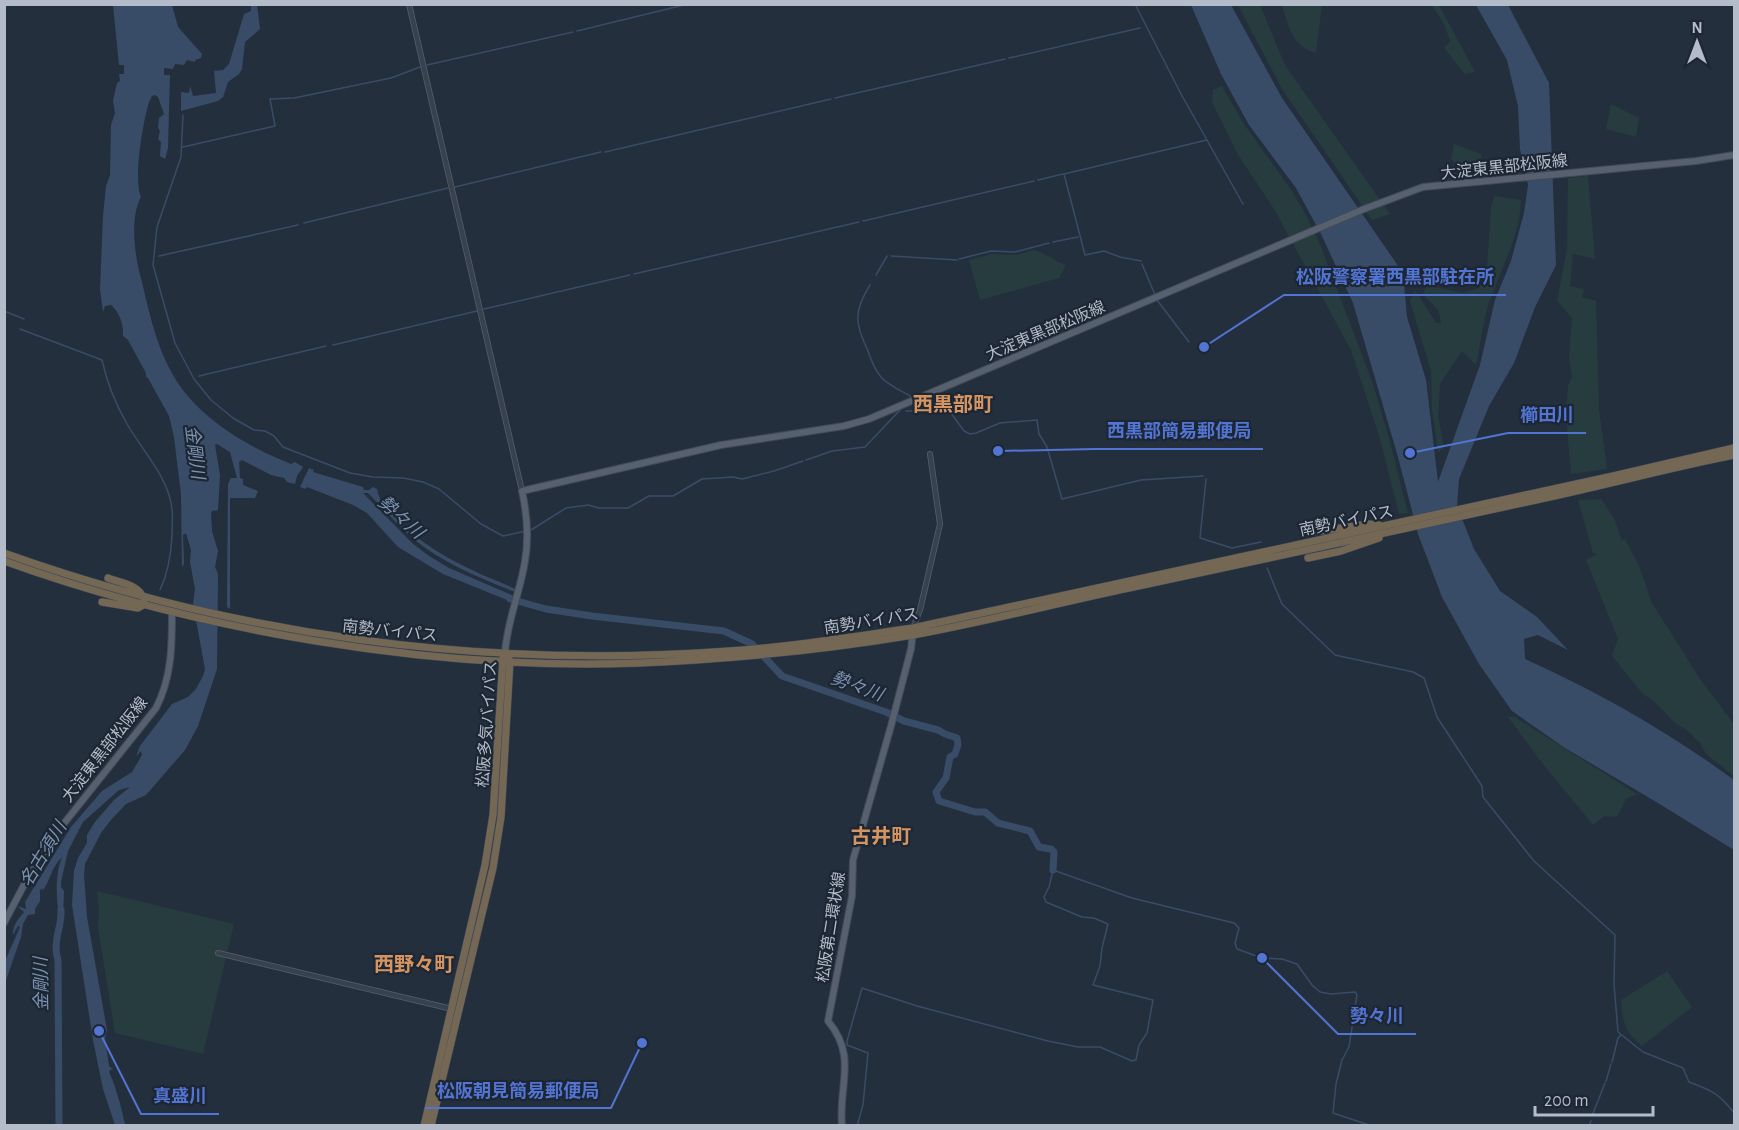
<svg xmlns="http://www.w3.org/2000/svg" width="1739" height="1130" font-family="'Alegreya Sans','Noto Sans JP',sans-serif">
<rect width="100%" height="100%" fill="#242f3e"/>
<!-- green -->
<path fill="#263c3f" d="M1298,4L1322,5L1316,53C1293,48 1288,25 1282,6Z
M1238,5H1260L1285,65L1390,214L1372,220L1282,89Z
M1432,5H1439L1475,72L1465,74L1444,48L1450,41L1445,26Z
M1222,86L1244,124L1292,191L1306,215L1321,247L1372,381L1389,438L1408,513L1399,514L1380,439L1351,350L1274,209L1238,155L1212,102L1213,90Z
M1611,104L1639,118L1636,137L1606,129Z
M1454,144L1481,154L1482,166L1462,169L1451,159Z
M1588,176L1595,259L1573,254L1570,286L1584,289L1582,297L1596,301L1599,409L1607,469L1571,474L1566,416L1568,386L1572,376L1569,356L1572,318L1557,301L1567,249L1568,178Z
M1494,196L1521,200C1520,235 1503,265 1491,297C1483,318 1481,343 1476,365L1462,351L1440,384L1438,416L1444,448L1438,452L1432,409L1431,371L1410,301L1415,290L1436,323H1441L1439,311L1423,294L1427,285L1462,293L1479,288L1487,267L1491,208Z
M1034,250C1046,253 1054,261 1066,265L1059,278L980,300L969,260L992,254L1016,255Z
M1601,499L1614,518L1622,541L1625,539L1639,566L1652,603L1700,679L1734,724V776L1707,755L1699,742L1687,730L1675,723L1655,702L1643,694L1612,656L1618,639L1586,560L1597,554L1593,553L1578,500Z
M1508,717H1515L1637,794L1626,799L1617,817L1604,816L1593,825L1539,759Z
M97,891L234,924L203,1054L115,1033L98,928L99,913Z
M1667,971L1692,1007L1642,1046C1625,1033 1622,1020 1621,1000Z"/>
<!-- water -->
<path fill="#394c67" d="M113,5H172L178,27L202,54L201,58L195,60V62L187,60L184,65L175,64L173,69L164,68V75H170L168,148L165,159L160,156L161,142L158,139L160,131L158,128L159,118L164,114L158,97L155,95L152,96L149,102C143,122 133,178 141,197C129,219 135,259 142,282C150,317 159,356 180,386C199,413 229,434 258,449C269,455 280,459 291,464L295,462L303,467L297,476L295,484L287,482L284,478L271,475L242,460L239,462L240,478L243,479V485L258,491L255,498H230V609L227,607L228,484L231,478H237L230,452L217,444L215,445L220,475L218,510L215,511L213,510L211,513L212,531L218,551L215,567L218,574L217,669L198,726L185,750L146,795L126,804L110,821L101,833L85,864L84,875L87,917L107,1030L105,1038L109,1066L113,1069L110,1070L109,1072C116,1087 122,1109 125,1125H115L103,1089L93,1040L72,905L74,871L78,858L87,843V835L95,822L114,800L130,787L119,790L83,822L68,851L61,882V887L64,891L63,917L59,916C56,897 55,875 62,857C51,868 50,881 42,892L43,888L40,890V901L35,909V914L28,915L23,924L21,937L5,983V961L20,927L18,926L13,935C12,926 19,918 24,912L17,906L26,909L25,902L71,827L102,791L132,772L142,755L141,751L136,756L140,746L172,704L188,697L196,689L203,676L205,669L193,604L195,589L190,562L191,550L186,533L183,535L184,564L182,567L181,494L174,437L169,416L148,378L146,377V373L128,340L123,336C124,324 119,312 111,305L105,306L103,312L100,289L103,216L106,186L110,175L111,125L115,113L113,101L117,83L120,81L119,74H124V65H119Z
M257,5L260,29L245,42L242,69L239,74L228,82L223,97L218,101L181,111V92L189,93L190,86L193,96L216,93L214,71L223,70L229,64L244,14L251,11V6Z
M1191,5H1231L1282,98L1403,273L1407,317L1426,380L1438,482L1480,365L1495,300L1511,261L1524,213L1528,185L1520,149L1518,106L1507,60L1476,5H1508L1549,83L1556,265L1535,307L1514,363L1489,406L1459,479L1457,506L1474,549L1500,591L1537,617L1568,650L1538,635L1524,639L1525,659C1598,692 1669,732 1734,780V850L1658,803L1565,748L1512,711L1479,664L1442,597L1418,534L1398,457L1353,303L1322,236L1296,188L1249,125L1221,74Z
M309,468L314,470L313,472L363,487L364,490H369L373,487L377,489C380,504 389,512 400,522C433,555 473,571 516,589L515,592C480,578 445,564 416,541C398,526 382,507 368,493H363L412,543L429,556L449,568L514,596L512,602L443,574L398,547L367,513L353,505L307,487L305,489L300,487Z"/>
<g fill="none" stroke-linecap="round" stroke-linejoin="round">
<!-- stream -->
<path stroke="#394c67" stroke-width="1.5" d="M1135,4L1181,94L1243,204
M577,31L688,4
M1009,58L1140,28
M427,65L573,32
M835,98L1005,59
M183,115L181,157L157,227L153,265L175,343L194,379L211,400L233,418L254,430L265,431L274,436L283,447L350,473L373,477L403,478L423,482L439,489L481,524L503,536L526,531
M183,147L275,126L270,99L294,98L391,78L420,67
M605,152L831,99
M1038,180L1063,174
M455,187L601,152
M863,221L1034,181
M304,223L448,188
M1053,242L1078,237
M159,256L298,225
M891,256L957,260
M959,259L991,251L1015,252L1049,243
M1141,261L1120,257L1104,251L1085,255L1064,174L1207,140
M1142,264L1155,295
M634,274L859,222
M876,275L887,256
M870,285C853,312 855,324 868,351C871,360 875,370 881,377C889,386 902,391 912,397
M1157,300L1189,342
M484,309L630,275
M4,311L24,319
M20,329L102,360C107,383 115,403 127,424C142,450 169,478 172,509C173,518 172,527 172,536C171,555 168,573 160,590
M333,345L477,311
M199,376L326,346
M919,401L931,409H948L964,431L970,434L976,433L1000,423L1037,420L1039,434L1047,447L1062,499L1141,480L1203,476
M921,410L931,409
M906,411H916
M806,460L832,451L865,447L900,410
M1206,479L1200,538L1232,548L1261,542
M531,530L566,508L588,505L599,508H628L649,496H673L702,479L733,477L742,479L774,471L803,461
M1267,568L1282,604L1335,655L1413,672L1424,678L1437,717L1482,786L1483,797L1534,861L1615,935L1614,984L1618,1032L1643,1052L1683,1068L1689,1082C1711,1090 1720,1094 1734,1113
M1612,1062L1618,1038L1621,1035
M1606,1081L1611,1064
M1592,1116L1605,1083
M857,1126L863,1105L868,1053L847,1045V1041L862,988L917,1006L1048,1041L1078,1047H1100L1132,1061L1136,1060L1139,1045L1147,1033L1153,1000L1093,985L1100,966L1102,948L1108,924L1094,918L1082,917L1046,902L1044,897L1049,887L1053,870L1132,898L1234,923L1239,928L1235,943L1237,949L1262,958L1282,959L1297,964L1312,985L1320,992L1331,994L1355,992L1357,995L1349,1047L1342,1060L1336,1084L1333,1113L1372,1126
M1589,1126L1591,1121"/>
<!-- river -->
<path stroke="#394c67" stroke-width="7" d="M510,599L546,609L592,616L724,631L752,644L782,676L886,712L904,721L938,730L945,734L957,738L958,745L955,754L950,757L946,778L936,792L939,801L975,812H985L998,823L1030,831L1039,847L1051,849L1054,852L1053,870
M59,1126L58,960C52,941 62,928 61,910"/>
<!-- minor casing -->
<g stroke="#565f6c" stroke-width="6">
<path id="minor" d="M409,4L522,491
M913,628L920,610L940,524L930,454
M218,953L452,1009"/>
</g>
<!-- major casing -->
<g stroke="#414a57" stroke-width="8">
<path id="major" d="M505,653C507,621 520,593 525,561C529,538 527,514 522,491L721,445L844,426L869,419L1364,209L1423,187L1696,161L1734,155
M4,923L24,885L54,836L156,708C172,677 172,645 172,611
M842,1126C838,1085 858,1057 828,1021L852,896L853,860L891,726L911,649L913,631"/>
</g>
<!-- highway casing -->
<g stroke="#434c59" stroke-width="8">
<path id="highway" d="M1307,533L1368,524L1379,525
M4,553C236,636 484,669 729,651C791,647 852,637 913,628L1613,476L1734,448
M1308,558L1341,551L1379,538
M4,561C198,631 434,671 640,663C731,659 823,650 913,635C985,622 1057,603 1129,588C1265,559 1400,530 1536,500C1602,486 1668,468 1734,455
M108,578C120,583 137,584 143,597
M102,602L138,608L145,604
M424,1126L485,865L493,815L503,658
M431,1126L493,868L501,817L510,661L508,658"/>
</g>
<!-- minor -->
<use href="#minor" stroke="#38414e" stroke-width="4.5"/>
<!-- major -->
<use href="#major" stroke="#56606e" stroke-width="6"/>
<!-- highway -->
<use href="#highway" stroke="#746855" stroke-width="7"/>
</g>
<g text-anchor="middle" stroke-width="4.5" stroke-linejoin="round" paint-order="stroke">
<!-- street labels -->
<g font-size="16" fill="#b4bcc9" stroke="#1d2633">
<text transform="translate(1504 166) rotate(-6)" y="6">大淀東黒部松阪線</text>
<text transform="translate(1045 330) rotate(-23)" y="6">大淀東黒部松阪線</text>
<text transform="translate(1346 520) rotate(-12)" y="6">南勢バイパス</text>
<text transform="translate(871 620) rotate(-9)" y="6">南勢バイパス</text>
<text transform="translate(390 630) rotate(6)" y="6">南勢バイパス</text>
<text transform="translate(486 724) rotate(-86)" y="6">松阪多気バイパス</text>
<text transform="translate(104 749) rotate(-52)" y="6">大淀東黒部松阪線</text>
<text transform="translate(830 927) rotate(-81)" y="6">松阪第二環状線</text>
</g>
<!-- water labels -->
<g font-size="18" font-style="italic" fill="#7c92b1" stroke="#1d2633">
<text transform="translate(195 452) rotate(83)" y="6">金剛川</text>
<text transform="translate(401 517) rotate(42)" y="6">勢々川</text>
<text transform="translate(857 686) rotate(20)" y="6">勢々川</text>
<text transform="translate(43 854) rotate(-59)" y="6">名古須川</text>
<text transform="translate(41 984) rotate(-91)" y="6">金剛川</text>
</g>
<!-- quarter labels -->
<g font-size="20" font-weight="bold" fill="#d59563" stroke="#1d2633">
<text x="953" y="411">西黒部町</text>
<text x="881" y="843">古井町</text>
<text x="414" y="971">西野々町</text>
</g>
</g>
<!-- callouts -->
<path fill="none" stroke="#5274d3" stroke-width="2" d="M1204 347L1284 295H1506M1410 453L1508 433H1586M998 451L1095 449H1263M1262 958L1338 1034H1416M642 1043L611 1108H425M99 1031L141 1114H219"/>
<g fill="#5274d3" stroke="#1d2633" stroke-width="2">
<circle cx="1204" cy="347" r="6"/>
<circle cx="1410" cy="453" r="6"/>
<circle cx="998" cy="451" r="6"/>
<circle cx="1262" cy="958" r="6"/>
<circle cx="642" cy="1043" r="6"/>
<circle cx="99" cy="1031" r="6"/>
</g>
<g font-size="18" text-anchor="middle" font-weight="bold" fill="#5274d3" stroke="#1d2633" stroke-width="4.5" stroke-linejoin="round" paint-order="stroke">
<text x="1395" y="283">松阪警察署西黒部駐在所</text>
<text x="1547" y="421">櫛田川</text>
<text x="1179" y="437">西黒部簡易郵便局</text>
<text x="1377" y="1022">勢々川</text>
<text x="518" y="1097">松阪朝見簡易郵便局</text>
<text x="180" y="1102">真盛川</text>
</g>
<!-- border -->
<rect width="1739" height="1130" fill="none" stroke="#b4bcc9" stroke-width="12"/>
<!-- north arrow -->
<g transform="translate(1697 42)" stroke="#1d2633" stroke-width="4.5" paint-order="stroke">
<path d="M0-4.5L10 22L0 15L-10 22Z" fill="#b4bcc9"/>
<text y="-9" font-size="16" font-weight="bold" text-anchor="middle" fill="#b4bcc9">N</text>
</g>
<!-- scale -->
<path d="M1535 1106v9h118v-9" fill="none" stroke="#b4bcc9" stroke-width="3"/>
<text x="1544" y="1106" font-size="18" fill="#b4bcc9" stroke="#1d2633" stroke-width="4.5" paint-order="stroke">200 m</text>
</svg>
